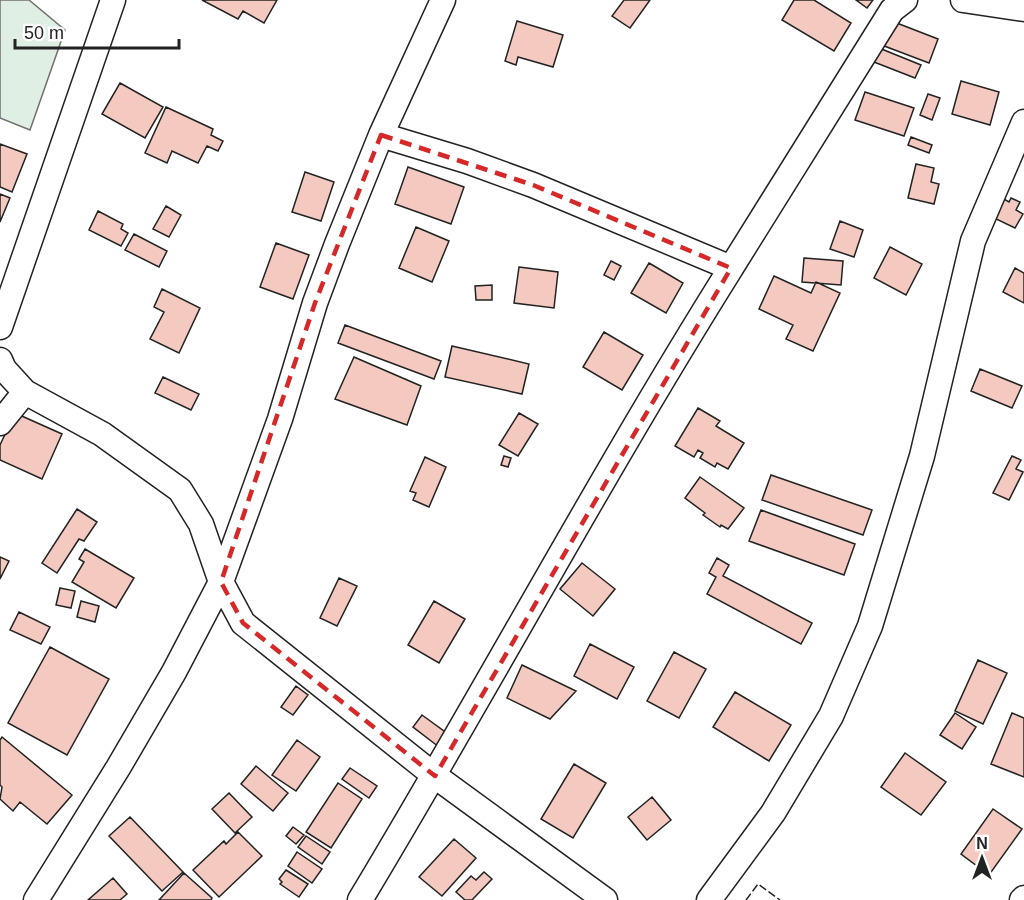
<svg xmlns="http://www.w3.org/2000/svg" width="1024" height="900" font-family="Helvetica,sans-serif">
<rect width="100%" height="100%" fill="#fff"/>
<!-- green -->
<path fill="#e0efe3" stroke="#6f6f6f" stroke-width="1.5" d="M0,0H29L65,30L30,130L0,118Z"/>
<!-- building -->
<path fill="#f3c9c0" stroke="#222" stroke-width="1.5" d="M202,0H277L264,23L243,11L238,19Z
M624,0H650L630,28L612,16Z
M794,0H814L851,23L834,51L782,20Z
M856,0H873L867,8Z
M889,20L938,39L929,63L879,44Z
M517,21L563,35L553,67L518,57L516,65L505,61Z
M879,48L921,65L915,78L874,62Z
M961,81L999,92L990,125L952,114Z
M120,83L163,107L145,138L102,114Z
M865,92L914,108L904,136L855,120Z
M928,94L940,98L932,120L920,115Z
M166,107L213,129L211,135L223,141L218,151L207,146L198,163L172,151L167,163L145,153Z
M911,137L932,145L929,153L908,145Z
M0,144L27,154L12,192L0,187Z
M916,164L934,168L931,182L939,184L934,204L908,198Z
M408,167L464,187L451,224L395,204Z
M305,172L334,182L321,221L292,212Z
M0,194L10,198L0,222Z
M1011,198L1020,202L1016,210L1023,214L1015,228L994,218L1004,199L1009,202Z
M166,206L181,215L169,237L153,229Z
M98,211L123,224L121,229L128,233L121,246L89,230Z
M840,221L863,230L854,257L830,249Z
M416,227L449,241L432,282L399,268Z
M134,234L167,251L159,267L125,250Z
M276,243L309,255L293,299L260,287Z
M890,247L922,264L906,295L874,278Z
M804,258L843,261L841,285L802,282Z
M611,261L621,266L614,280L604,275Z
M649,263L683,283L666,313L631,293Z
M519,267L558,272L554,308L514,303Z
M1015,268L1024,273V303L1003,292Z
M774,276L811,293L816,282L840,293L813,351L786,339L793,325L759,309Z
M492,285V300H476L475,286Z
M162,289L200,308L179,353L150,339L164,312L154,307Z
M345,325L441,361L434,379L338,343Z
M604,332L643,355L622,390L583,367Z
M452,346L529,364L522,394L445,377Z
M354,357L421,386L407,425L335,399Z
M980,369L1022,386L1012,408L971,391Z
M163,377L199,394L191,410L155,393Z
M698,408L720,421L716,426L744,443L728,469L717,463L715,467L700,458L703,453L698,450L694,457L675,446Z
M15,413L62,434L42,479L0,460V445Z
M519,413L538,424L518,456L499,445Z
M504,456L511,458L508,467L501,465Z
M1012,456L1021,460L1016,469L1023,472L1009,500L993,493Z
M425,457L446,467L429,507L413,500L416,493L410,491Z
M771,475L872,510L863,535L762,500Z
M700,477L744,508L728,529L721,525L720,527L703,515L705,513L685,498Z
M77,509L97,522L84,541L79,539L57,573L42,563Z
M761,510L855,544L844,575L749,541Z
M85,549L134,578L116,608L72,582L84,562L79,559Z
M0,557L9,561L0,579Z
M717,558L729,565L723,576L812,623L801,644L707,594L716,577L709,573Z
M582,563L615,589L593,616L560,589Z
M339,578L357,586L337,626L320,618Z
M60,588L75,591L71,608L56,605Z
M81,601L99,606L95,622L77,617Z
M434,601L465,619L439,663L408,645Z
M19,612L50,627L41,644L10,630Z
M590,644L634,667L617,699L574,676Z
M50,647L109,679L67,755L8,723Z
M674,652L706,669L679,718L647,701Z
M978,660L1007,673L983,724L955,711Z
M522,665L576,691L550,719L507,698Z
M296,686L308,695L293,715L281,707Z
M735,692L791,725L769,761L713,727Z
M955,713L976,727L962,749L940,735Z
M1012,713L1024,718V777L991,764Z
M422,715L448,734L439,747L413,727Z
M2,737L72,795L47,824L20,802L13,811L0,799L2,787L0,785V740Z
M297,740L320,757L296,791L272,775Z
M905,753L946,782L921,815L881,787Z
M574,764L606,783L573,838L541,819Z
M256,766L288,793L273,811L241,784Z
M350,768L377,786L369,798L342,779Z
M338,783L362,799L331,848L306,832Z
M229,793L252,817L235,833L212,809Z
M652,797L671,820L647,840L628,817Z
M993,809L1022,829L989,875L961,854Z
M130,817L183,872L162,891L109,836Z
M293,827L304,835L296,844L286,836Z
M238,832L262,856L219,897L193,870L224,841L226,844Z
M306,836L330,852L322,864L298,847Z
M454,839L476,858L442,896L419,877Z
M297,852L322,869L312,883L288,866Z
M286,870L308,884L299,897L280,884L282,882L279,879Z
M484,872L492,879L472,900H465L456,892L471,876L476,880Z
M184,873L212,898L211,900H159Z
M113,878L127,894L120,900H88Z"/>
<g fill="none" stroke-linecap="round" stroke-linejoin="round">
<!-- minor casing -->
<g stroke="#222" stroke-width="27">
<path id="minor" d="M963,0L1024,9
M731,268L892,10L905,0
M0,327L113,0
M0,360L4,369L25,392L102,434L180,490L201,524L221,582L243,623L435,776L605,900
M0,423L25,392
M36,900L118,768L174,672L221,582L280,419L315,303L337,244L381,135L443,0
M360,900C486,691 601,475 731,268L533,185L467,161L381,135
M709,900L773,813L831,716L870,626L922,456L973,241L1024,122
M1022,900L1024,898"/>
</g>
<!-- minor -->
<use href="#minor" stroke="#fff" stroke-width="24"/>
<!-- fence -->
<path stroke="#222" stroke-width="1.5" stroke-dasharray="8 3" stroke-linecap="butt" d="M746,900L758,884L780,900"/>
</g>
<!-- marked area -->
<path fill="none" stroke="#d62828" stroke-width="4.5" stroke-dasharray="12 8" stroke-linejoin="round" d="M381,135L533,185L731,268L435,776L243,623L221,582L315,303Z"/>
<!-- north arrow -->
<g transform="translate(982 858)" stroke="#ffffff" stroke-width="4.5" paint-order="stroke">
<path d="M0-4.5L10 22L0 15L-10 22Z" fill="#222222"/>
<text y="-9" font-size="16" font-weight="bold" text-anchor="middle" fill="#222222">N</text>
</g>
<!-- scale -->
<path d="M15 39v9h164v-9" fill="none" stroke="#222222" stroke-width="3"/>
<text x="24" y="39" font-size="18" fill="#222222" stroke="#ffffff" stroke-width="4.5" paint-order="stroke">50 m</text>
</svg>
